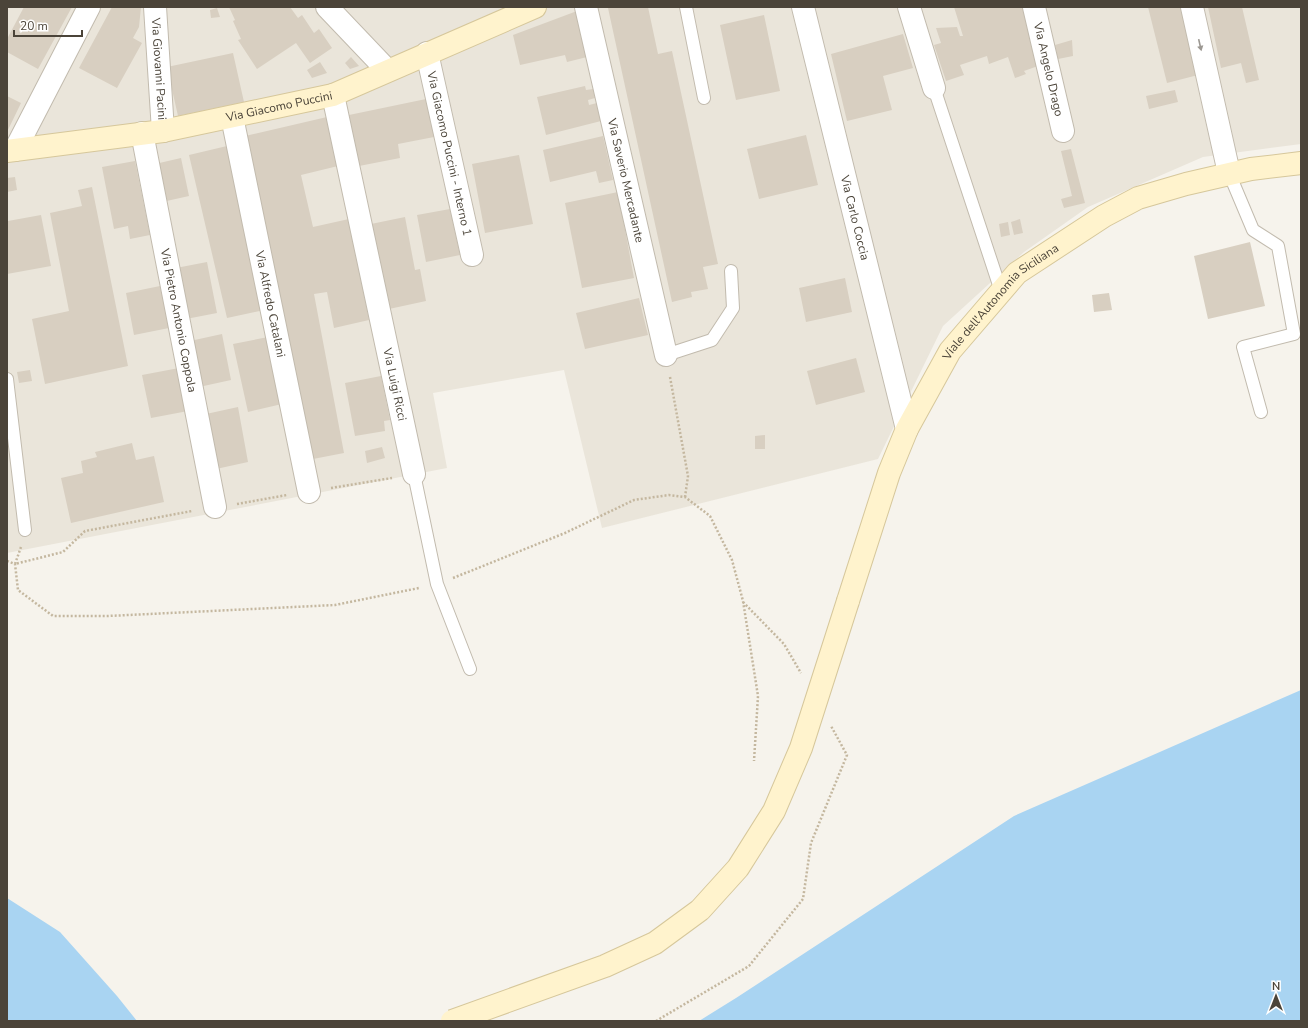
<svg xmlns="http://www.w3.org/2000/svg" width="1308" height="1028" font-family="'Nunito Sans',sans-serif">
<rect width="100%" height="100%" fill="#f6f3ec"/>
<!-- residential -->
<path fill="#eae5da" d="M7,7H1301V144L1203,157L1088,207L1024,252L943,326L878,459L602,528L564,370L433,393L447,468L7,553Z"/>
<!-- water -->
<path fill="#a9d4f2" d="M1301,690V1021H699L736,998L1014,816Z
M7,898L60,932L117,996L137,1021H7Z"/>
<!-- building -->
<path fill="#d8cfc1" d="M24,7H72L38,69L7,52V39Z
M112,7H141L139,27L133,38L142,43L117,88L79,68Z
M229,7H290L298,18L302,15L314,33L319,29L332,48L310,63L296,43L257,69L238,40L241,39L233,21L235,20Z
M648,7L658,54L672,51L718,264L703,267L708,289L691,292L692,297L672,302L608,8Z
M954,7H1023L1032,49L1038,66L1024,71L1026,74L1015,78L1008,57L989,64L987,56L960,65L964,75L946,81L934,45L941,43L936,28L957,27L960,36H963Z
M1148,7H1182L1198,75L1167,83Z
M1208,7H1242L1259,80L1246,83L1241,63L1221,68Z
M217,8L220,17L211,18L210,10Z
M577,11L587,57L567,62L565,55L520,65L513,35Z
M764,15L780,91L736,100L720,25Z
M903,34L913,68L883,76L892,110L847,121L831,54Z
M1072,40L1073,56L1058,59L1055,45Z
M233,53L244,102L178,116L167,67Z
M351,57L359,66L350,69L345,63Z
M320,62L327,73L312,78L307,70Z
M585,86L586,90L593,89L595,98L588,100L589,105L597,103L601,121L546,135L537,97Z
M1175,90L1178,102L1149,109L1146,96Z
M7,96L21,103L7,132Z
M426,99L434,137L398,144L400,158L359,166L349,115Z
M327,117L338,166L301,175L313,227L349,219L369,320L334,328L327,292L314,294L344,453L313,459L245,136Z
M806,135L818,185L759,199L747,149Z
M603,136L613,180L599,183L596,171L550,182L543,150Z
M227,146L264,310L227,318L189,155Z
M1071,149L1085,203L1064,208L1061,199L1072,196L1061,151Z
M519,155L533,224L485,233L472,164Z
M181,158L189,196L162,202L155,164Z
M135,161L150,235L130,239L128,226L114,229L102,167Z
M15,177L17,190L7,192V178Z
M92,187L128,366L45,384L32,319L69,311L50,213L82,206L78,190Z
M618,192L634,278L582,288L565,203Z
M450,209L460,255L426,262L417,215Z
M41,215L51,266L7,274V218L8,221Z
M405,217L415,270L420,269L426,301L389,309L371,224Z
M1020,219L1023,233L1014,235L1011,222Z
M1008,222L1010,235L1001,237L999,224Z
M1250,242L1265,306L1208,319L1194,256Z
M207,262L217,313L186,319L176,268Z
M845,278L852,312L806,322L799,288Z
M160,286L169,328L134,335L126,293Z
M1109,293L1112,310L1094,312L1092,295Z
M639,298L648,335L585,349L576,313Z
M222,334L231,380L199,387L190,341Z
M268,337L282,404L248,412L233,344Z
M856,358L865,392L816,405L807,371Z
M179,368L188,411L151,418L142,375Z
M30,370L32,381L19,383L17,372Z
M381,376L390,420L384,421L385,431L355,436L345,383Z
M238,407L248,462L216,469L206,414Z
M765,435V449H755V436Z
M132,443L136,460L154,456L164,502L71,523L61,478L83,473L81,461L97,457L95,452Z
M382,447L385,458L367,463L365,451Z"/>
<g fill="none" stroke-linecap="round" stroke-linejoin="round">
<!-- lane casing -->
<g stroke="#c2bbae" stroke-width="14">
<path id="lane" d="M686,7L704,98
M934,88L1001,291
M1229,173L1253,230L1278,246L1294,334L1243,347L1261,412
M666,355L712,340L733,308L731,271
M7,379L25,530
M414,474L437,584L470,669"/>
</g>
<!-- street casing -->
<g stroke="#c2bbae" stroke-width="24">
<g id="street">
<path id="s1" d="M155,7L163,131"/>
<path d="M327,7L387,70"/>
<path id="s2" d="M586,7L666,355"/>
<path id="s3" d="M803,7L907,429"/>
<path d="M909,7L934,88"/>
<path id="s4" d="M1034,7L1063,131"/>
<path d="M1192,7L1229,173"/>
<path id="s5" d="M427,53L472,255"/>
<path id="s6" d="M333,95L414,474"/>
<path id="s7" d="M232,117L309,492"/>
<path id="s8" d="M142,133L215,507"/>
<path d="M15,150L89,7"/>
</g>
</g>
<!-- secondary casing -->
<g stroke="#d6c79b" stroke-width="24">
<g id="secondary">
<path id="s9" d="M7,151L163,131L333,95L535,7"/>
<path id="s10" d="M848,601L889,473L907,429L950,351L1017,273L1104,216L1138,198L1186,184L1251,169L1301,163"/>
</g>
</g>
<!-- path -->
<path stroke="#c4b79f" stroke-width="2.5" stroke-dasharray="2 2" stroke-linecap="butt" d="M670,377L688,476L685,497
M331,488L392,478
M237,504L287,495
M21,547L15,564L63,552L85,531L192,511
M7,561L15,564L18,590L53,616H108L335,605L419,588
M453,578L565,533L634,500L669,495L685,497L710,516L732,560L743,601L758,696L754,761
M743,602L784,644L801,673
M656,1021L749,966L803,899L811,843L847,755L831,726"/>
<!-- lane -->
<use href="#lane" stroke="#fff" stroke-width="12"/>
<!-- street -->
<use href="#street" stroke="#fff" stroke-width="22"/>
<!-- secondary -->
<use href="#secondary" stroke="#fff3cd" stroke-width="22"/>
<!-- secondary-bridge casing -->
<g stroke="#d6c79b" stroke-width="24" stroke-linecap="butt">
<path id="secondary-bridge" d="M452,1021L605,966L655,943L700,910L738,868L774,811L801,748L848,601"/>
</g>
<!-- secondary-bridge -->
<use href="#secondary-bridge" stroke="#fff3cd" stroke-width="22"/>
</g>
<!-- one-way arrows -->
<defs><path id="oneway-solid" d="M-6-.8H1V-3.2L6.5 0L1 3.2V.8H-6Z"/></defs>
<use fill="#9c9892" href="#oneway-solid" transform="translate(1200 45) rotate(77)"/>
<g text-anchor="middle" stroke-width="3" stroke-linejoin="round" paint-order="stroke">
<!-- street labels -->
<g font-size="12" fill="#4b4439" stroke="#fff">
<text dy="4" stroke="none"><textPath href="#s1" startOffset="62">Via Giovanni Pacini</textPath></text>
<text dy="4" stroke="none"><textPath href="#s4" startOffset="64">Via Angelo Drago</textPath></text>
<text dy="4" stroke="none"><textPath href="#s9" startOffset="276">Via Giacomo Puccini</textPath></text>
<text dy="4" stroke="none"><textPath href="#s5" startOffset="103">Via Giacomo Puccini - Interno 1</textPath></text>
<text dy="4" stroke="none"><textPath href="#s2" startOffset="178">Via Saverio Mercadante</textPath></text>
<text dy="4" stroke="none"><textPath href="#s3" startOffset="217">Via Carlo Coccia</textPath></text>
<text dy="4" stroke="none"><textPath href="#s7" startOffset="191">Via Alfredo Catalani</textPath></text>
<text dy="4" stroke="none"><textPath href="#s10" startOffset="342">Viale dell'Autonomia Siciliana</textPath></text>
<text dy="4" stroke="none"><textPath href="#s8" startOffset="191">Via Pietro Antonio Coppola</textPath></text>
<text dy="4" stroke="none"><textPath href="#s6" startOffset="296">Via Luigi Ricci</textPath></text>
</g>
</g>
<!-- border -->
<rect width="1308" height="1028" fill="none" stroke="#4b4439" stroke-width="16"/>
<!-- north arrow -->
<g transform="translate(1276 996)" stroke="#ffffff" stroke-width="3" paint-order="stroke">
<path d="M0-3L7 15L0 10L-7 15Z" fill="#4b4439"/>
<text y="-6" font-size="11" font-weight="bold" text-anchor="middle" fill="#4b4439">N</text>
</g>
<!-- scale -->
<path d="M14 30v6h68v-6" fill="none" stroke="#4b4439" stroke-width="2"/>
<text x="20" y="30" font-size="12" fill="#4b4439" stroke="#ffffff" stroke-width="3" paint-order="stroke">20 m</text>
</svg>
